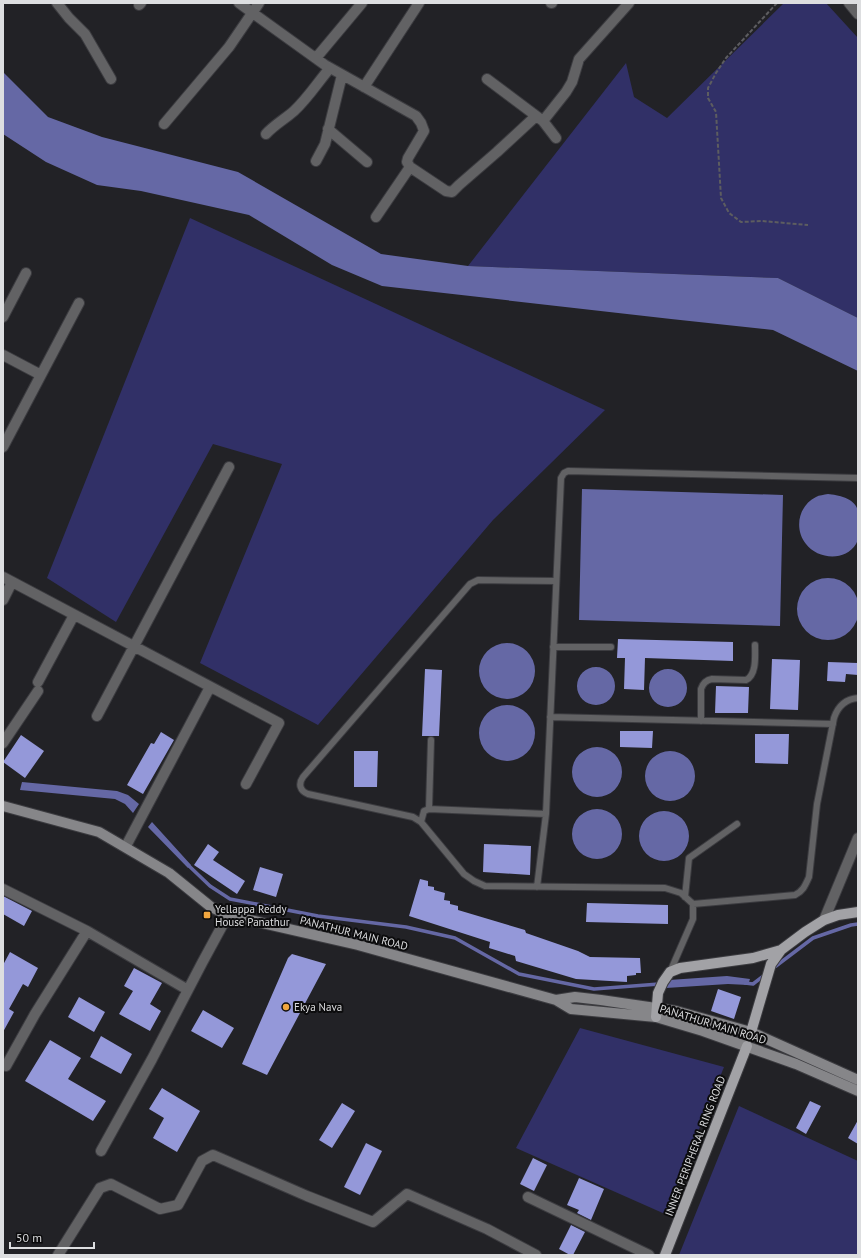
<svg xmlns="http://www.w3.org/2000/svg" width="861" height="1258" font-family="'PT Sans',sans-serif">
<rect width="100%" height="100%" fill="#222226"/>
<!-- green -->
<path fill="#313067" d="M784,3H826L858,38V318L778,278L468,266L626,63L634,97L667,118Z
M190,218L605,410L493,520L318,725L200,663L282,464L213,444L116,622L47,578Z
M580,1028L724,1067L665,1214L516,1148Z
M739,1106L858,1161V1255H679Z"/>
<!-- water -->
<path fill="#6568a5" d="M3,72L48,117L102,137L238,172L381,254L468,266L778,278L858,318V371L773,330L671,319L382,286L332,265L249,215L141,191L97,185L46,162L3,134Z
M582,489L783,495L780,626L579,620Z
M828,494C838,495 855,498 858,511C859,515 858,522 858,526C858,532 859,539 856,544C845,562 817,559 806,544C794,529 798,506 816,497C819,495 824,495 828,494Z
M797 609a31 31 0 1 1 62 0a31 31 0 1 1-62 0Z
M479 671a28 28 0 1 1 56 0a28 28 0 1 1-56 0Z
M577 686a19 19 0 1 1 38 0a19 19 0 1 1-38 0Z
M649 688a19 19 0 1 1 38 0a19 19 0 1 1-38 0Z
M479 733a28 28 0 1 1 56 0a28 28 0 1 1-56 0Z
M572 772a25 25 0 1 1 50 0a25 25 0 1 1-50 0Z
M645 776a25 25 0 1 1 50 0a25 25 0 1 1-50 0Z
M22,782L117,791L128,795L139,804L133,813L125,804L115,799L20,790Z
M572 834a25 25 0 1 1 50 0a25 25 0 1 1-50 0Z
M639 836a25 25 0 1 1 50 0a25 25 0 1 1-50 0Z
M152,822L191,865L188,868L148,827Z
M727,976L750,979L748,985L728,984L666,988L669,980Z"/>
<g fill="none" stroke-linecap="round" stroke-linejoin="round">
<!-- stream -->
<path stroke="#6568a5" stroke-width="3.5" d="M187,864L210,886L230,899L318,916L406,927L455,938L519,974L594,989L659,984
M772,969L813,938L851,925L858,924
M745,983L753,984L766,974"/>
</g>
<!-- building -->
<path fill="#9498d9" d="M618,639L733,642V661L645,658L644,690L624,689L625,658H617Z
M772,659L800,660L798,710L770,709Z
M828,662L858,663V675L846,674L845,682L827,681Z
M425,669L442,670L439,736H422Z
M716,686L749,687L748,713H715Z
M620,731H653L652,748L620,747Z
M161,732L174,740L143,794L127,785L151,743L154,744Z
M755,734H789L788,764L755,763Z
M21,735L44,751L25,778L3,762Z
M354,751H378L377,787H354Z
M208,844L219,852L213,860L245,881L237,894L194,865Z
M484,844L531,846L530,875L483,872Z
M260,867L283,874L276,897L253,890Z
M420,879L428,881V886L434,887V890L445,893L444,900L450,901V904L458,906V910L525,930L526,933L578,951L590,957L640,958L641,973H636V975L627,976V982L576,979L516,961L515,956L489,948L490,942L409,916Z
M3,896L32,911L24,926L3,914Z
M587,903L668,905V924L586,922Z
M10,952L38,968L28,987L23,984L9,1009L14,1012L3,1032V965Z
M292,954L326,964L267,1075L242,1064L288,958Z
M134,968L162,983L150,1004L161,1011L150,1031L119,1014L133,991L124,986Z
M718,989L741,997L734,1019L711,1011Z
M79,997L105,1012L94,1032L68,1017Z
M203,1010L234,1028L222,1048L191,1031Z
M101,1036L132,1054L121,1074L90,1057Z
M50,1040L81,1058L68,1079L106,1101L93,1121L25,1081Z
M162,1088L200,1111L177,1152L153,1138L164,1118L149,1109Z
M810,1101L821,1106L806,1134L796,1128Z
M342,1103L355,1111L332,1148L319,1140Z
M858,1120V1144L848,1138Z
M366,1143L382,1151L360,1195L344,1187Z
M533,1158L547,1165L534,1191L520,1184Z
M579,1178L604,1189L591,1220L577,1213L579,1210L567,1205Z
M571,1225L585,1232L573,1255H570L559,1249Z"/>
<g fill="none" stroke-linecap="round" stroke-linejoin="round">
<!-- lane casing -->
<g stroke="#3c3c40" stroke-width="8">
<path id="lane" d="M556,581L478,580L470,584L303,777C298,784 300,791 308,794L413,817L421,822L464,874L474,881L485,886L665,888L681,893L693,904V919L670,972
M553,647H611
M550,717L833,724
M701,721V689C703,683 706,680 712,679L746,680C757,675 755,655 755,645
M429,809L431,740
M421,822L424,811L429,809L546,814
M537,887L546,814L561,478L564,473L568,471L858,478
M685,897L689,858L737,824
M693,904L795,895C803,891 805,886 809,877L817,804L834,718C838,706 846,699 858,698"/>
</g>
<!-- street casing -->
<g stroke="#3c3c40" stroke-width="12">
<path id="street" d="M57,3L69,18L85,34L111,79
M239,3L325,65L416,116L421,123L424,131L408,158L407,162L410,167L446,191L452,192L459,185L497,152L536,116
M551,3H552
M849,3L858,14
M139,5L141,3
M316,58L362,3
M487,79L543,121L556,138
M364,87L419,3
M543,121L566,92L572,82L579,59L629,3
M164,124L229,47L259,3
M328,129L367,162
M266,134C274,125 285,119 294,111C308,98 318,82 330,68
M316,161L325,144L342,75
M376,217L410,167
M3,317L26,273
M3,355L41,375
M3,447L79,303
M3,577L279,723L246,784
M3,600L12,582
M38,682L74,615
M97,716L229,467
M3,743L38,691
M126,846L210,687
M3,889L87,931L188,990
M824,920L858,838
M6,1066L35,1014L87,931
M101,1151L152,1059L202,963L228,915
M528,1197L649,1255
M58,1255L100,1188L111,1184L160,1209L178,1205L202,1161L213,1155L307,1196L373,1222L407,1194L487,1229L536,1255"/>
</g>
<!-- secondary casing -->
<g stroke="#3c3c40" stroke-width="12">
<path id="secondary" d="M3,806L99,832L169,873L211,907L228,915L358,945L556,1000L571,1009L656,1017L703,1031L796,1064L858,1091
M556,1000L575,997L601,1000L676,1011L751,1032L858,1080"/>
</g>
<!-- primary casing -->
<g stroke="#3c3c40" stroke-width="12">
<path id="primary" d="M656,1017L658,993L663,982L670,972L680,968L753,958L781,950
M751,1032L771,964L781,950L805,932L824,920L838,915L858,912
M665,1255L747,1046"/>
</g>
<!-- path -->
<path stroke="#5d5d60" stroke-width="2" stroke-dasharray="4 2" stroke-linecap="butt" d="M777,3L726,58L716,73L708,88V98L716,112L721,198L729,213L741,222L762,221L808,225"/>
<!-- lane -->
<use href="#lane" stroke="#626264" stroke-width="6"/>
<!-- street -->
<use href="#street" stroke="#626264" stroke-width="10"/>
<!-- secondary -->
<use href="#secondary" stroke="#868689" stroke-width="10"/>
<!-- primary -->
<use href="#primary" stroke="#a2a2a6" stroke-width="10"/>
</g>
<!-- markers -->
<g fill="#f0a63f" stroke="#0c0c0d" stroke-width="1.5">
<rect x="203" y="911" width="8" height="8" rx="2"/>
<circle cx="286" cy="1007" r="4"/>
</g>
<g text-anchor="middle" stroke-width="4" stroke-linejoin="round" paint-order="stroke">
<!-- poi labels -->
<g font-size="11" fill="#dddee0" stroke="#0c0c0d" text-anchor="start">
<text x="215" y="913">Yellappa Reddy<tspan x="215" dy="13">House Panathur</tspan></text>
<text x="294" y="1011">Ekya Nava</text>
</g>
<!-- street labels -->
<g font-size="11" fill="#dddee0" stroke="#0c0c0d">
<text transform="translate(354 933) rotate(14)" y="4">PANATHUR MAIN ROAD</text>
<text transform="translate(713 1024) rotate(17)" y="4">PANATHUR MAIN ROAD</text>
<text transform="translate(695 1146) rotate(-69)" y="4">INNER PERIPHERAL RING ROAD</text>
</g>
</g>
<!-- border -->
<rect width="861" height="1258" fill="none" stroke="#dddee0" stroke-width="8"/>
<!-- scale -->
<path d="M10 1242v6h84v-6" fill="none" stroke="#dddee0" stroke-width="2"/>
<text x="16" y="1242" font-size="12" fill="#dddee0" stroke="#0c0c0d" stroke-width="3" paint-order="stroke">50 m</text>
</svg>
